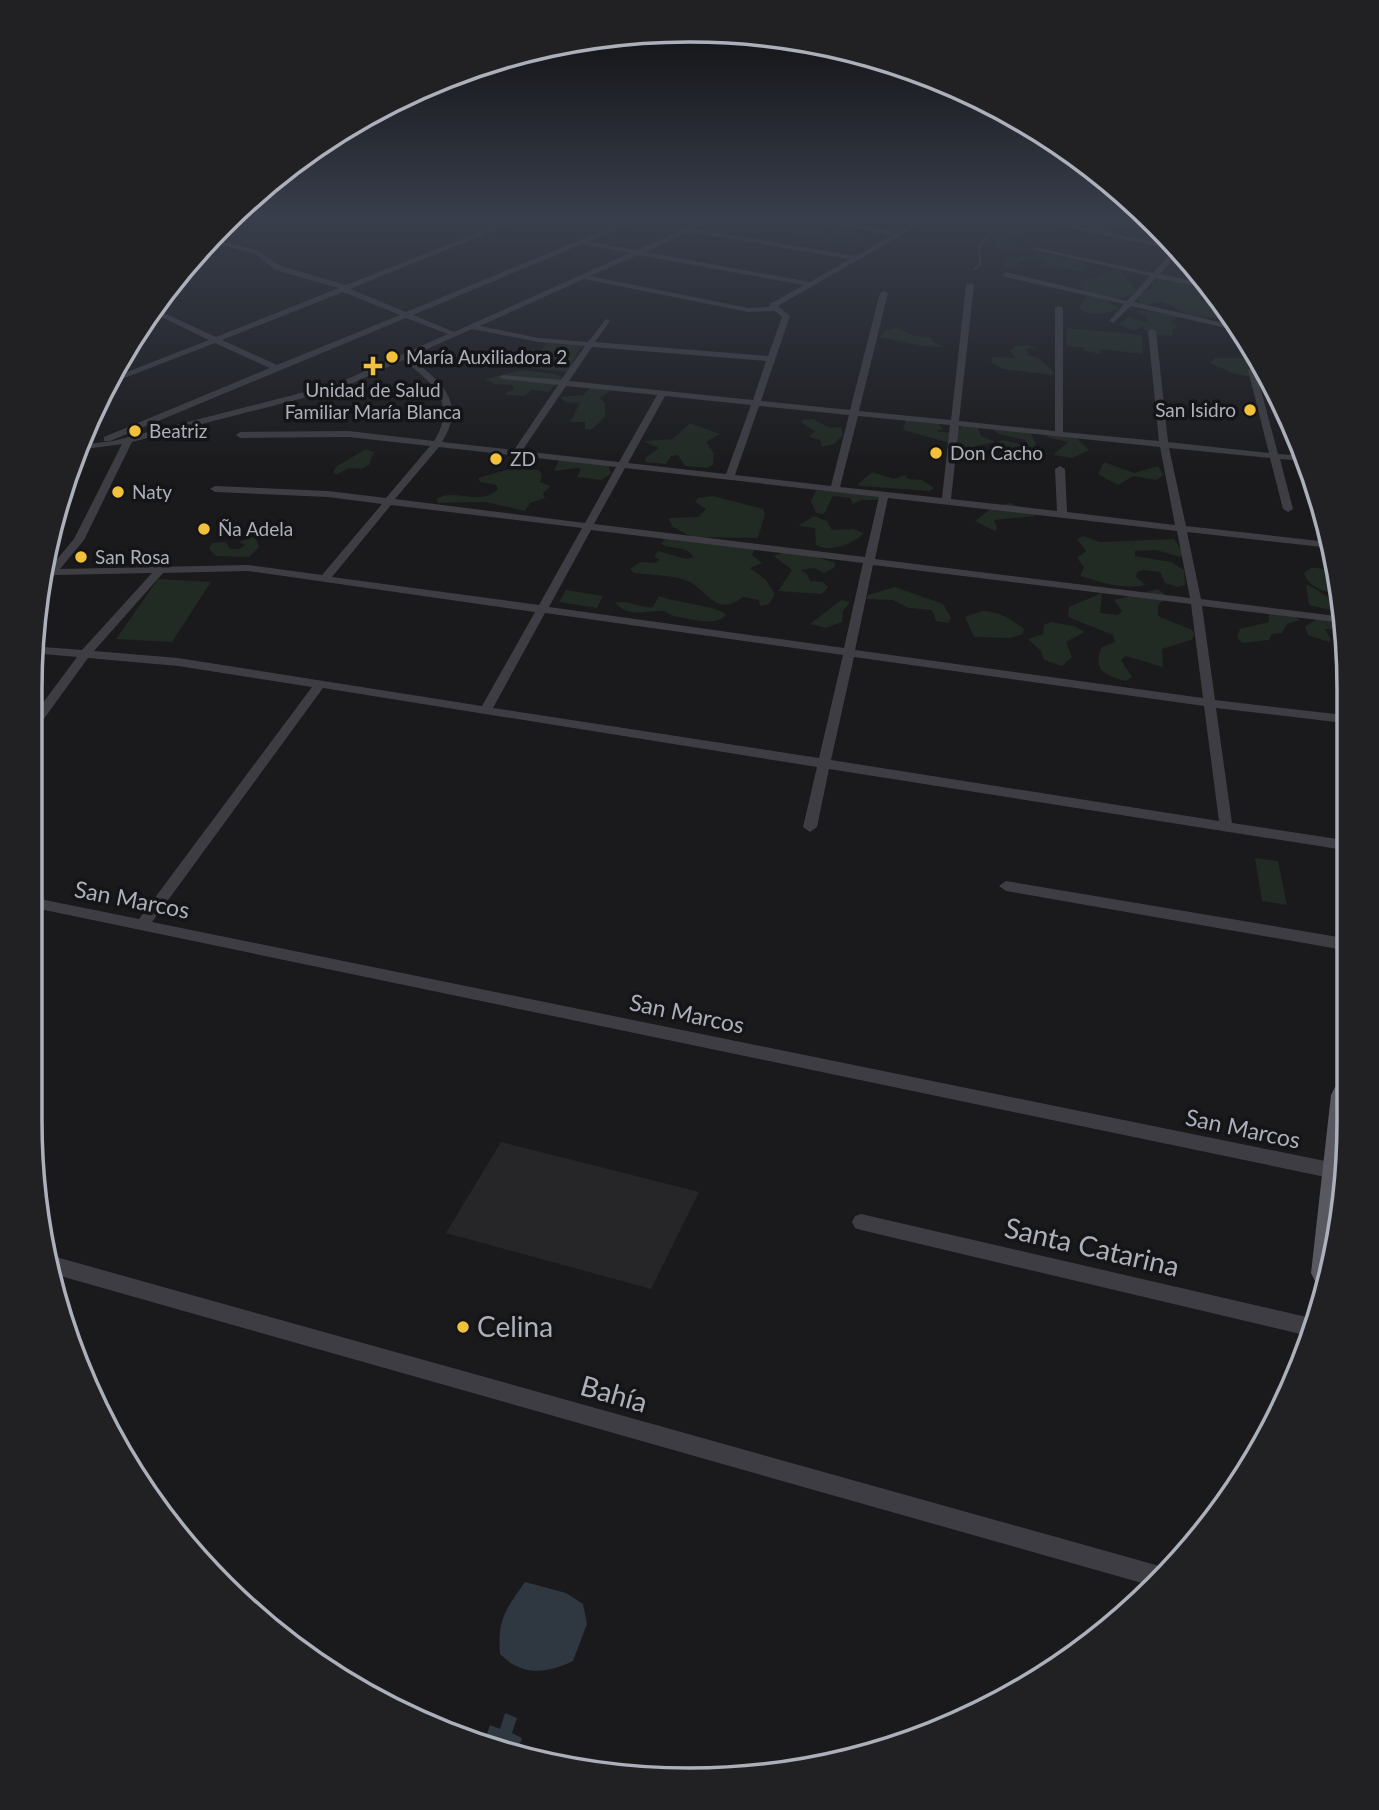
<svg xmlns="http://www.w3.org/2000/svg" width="1379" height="1810" font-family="Lato,sans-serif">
<rect width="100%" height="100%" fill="#1a1a1c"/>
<!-- built -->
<path fill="#262629" d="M501,1142L699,1192L651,1289L446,1233Z"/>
<!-- green -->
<path fill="#212a23" d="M1016,217H1031L1025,221V233L1010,242L1022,250L1012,252L992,246Z
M1060,217H1149L1160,228L1134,225L1109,231L1065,225L1061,223Z
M799,220L819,223L818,226L828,233L837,231L822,227L823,223L854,229V232L861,235L852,237L858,240L845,245L789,232L806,228L808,224Z
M1046,255L1077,259L1088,265L1083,271L1040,267L1044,260H1021L1017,264L1020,268L1004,267L1003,260L1008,258Z
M1104,270L1121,271L1136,291C1121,304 1095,297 1079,286L1081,281L1099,277Z
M1162,278L1199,288L1203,291L1200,300L1211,304L1221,302L1226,309L1221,311L1229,312L1239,325L1216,318L1191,316L1163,302L1141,306L1137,296L1152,289V282Z
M1087,296L1105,299L1120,309C1104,314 1093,319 1079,308Z
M1139,310L1178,316L1171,322L1178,327L1172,329L1173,335C1164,337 1148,335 1142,327L1133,330L1118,324L1128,317L1147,323V316L1135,313Z
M897,328L915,336L931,337L932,341L945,347L924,346L879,337L885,331Z
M1067,328L1142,335L1143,354L1101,349L1100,354L1082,350L1085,348L1066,346Z
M546,343L582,346L567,372L530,368Z
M1029,345L1037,349L1027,348L1028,355L1038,358L1054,372L1053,375L1003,369L991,362L993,357L1016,358L1010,351L1016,346Z
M1254,355L1265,377L1259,367L1255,368L1252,377L1232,373L1210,363L1215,358H1247Z
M521,370L555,374L564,378L548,392L532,390L524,396L507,395L506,392L514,390L512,385L494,384L485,379Z
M593,385L610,391L600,398L605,404V417L591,430L585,429V422H570L580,403L566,402L559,397L583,395Z
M907,418L943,422L939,425L943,429L935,431L951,433L953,440L947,442L903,430Z
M813,419L830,428L841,427L843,435L834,444L822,447L820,440L809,437L815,431L802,423V420Z
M690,423L720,434L706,442L714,453L713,465L707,468L685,466L678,455L671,456L666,464L645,462V458L659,448L643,441L673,439Z
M964,425H977L981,436L995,442L968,448L964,455L953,452L956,432Z
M992,429L1029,430L1036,444L1026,454L1003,450L992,453L988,448L1002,440L1028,446L1025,440L999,434Z
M1052,432L1074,436L1089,450L1072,458L1053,455L1068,442L1047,437Z
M366,449L374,452L369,465L361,469L349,468L336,475L333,472L337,466Z
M583,458L608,465L611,474L601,480L577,477L581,469L578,468L554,471L559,460Z
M1104,462L1134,473L1158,466L1164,475L1156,480L1133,476L1118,485L1098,474Z
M520,466L523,469L539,470L542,474L540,482L551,486L543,493L545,498L530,503L525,511L486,502L438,503L436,499C455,487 481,507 498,489L496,485L480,482L478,478Z
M872,472L894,479L905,475L908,479L922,480L934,488L930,491L860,486L858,484Z
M816,490L881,496L880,500H861L853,504L850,498L833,496L824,514L816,513L811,502Z
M713,496L763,509L765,514L758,538L695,537L756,546L752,555L762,563L750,568L766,580L775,594L769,604L760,606L759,600L743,597C714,619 708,588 685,580C670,575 650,575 634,573L630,569L640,562L656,563L660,560L654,556L658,551L686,559L693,557C688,545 671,550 661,544L665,539L692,537L673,527L668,518L698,517L706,509L695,502L698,498Z
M1011,503L1036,516L994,520L997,529L995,531L975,521L993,507Z
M814,516L827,521L832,530L853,529L864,533C853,544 831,553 816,545L815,528L798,526Z
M1083,536L1100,542L1174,539L1184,554L1180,557L1156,550L1135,551V556L1171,562L1184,570L1185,585L1178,587L1165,583L1160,572L1143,570L1137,572L1136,577L1145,585C1122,590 1101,582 1080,576L1084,567L1077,558L1086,551L1077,539Z
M252,537L256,538L259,547L249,557L216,556L209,549L212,543L226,542L230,549H239L245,545L239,542Z
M785,552L803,553L836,563L834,568L824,573L814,568L801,570L807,574L810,581L823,582L828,587L822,594L778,591L792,570L774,556Z
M1311,568C1330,567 1337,576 1341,594C1327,593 1308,588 1304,573Z
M158,579L211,582L172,642L116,639Z
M1306,585C1318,587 1324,599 1343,602L1344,613L1309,605Z
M895,587L943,604L951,618L948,623L936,621L932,610L909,608L893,600L866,599L868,595Z
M1158,589L1168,597L1158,605V616L1192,630L1195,635L1191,640L1162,649L1163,667L1126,656L1121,660L1132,677L1126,681C1106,676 1091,670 1102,647L1115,642L1113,635L1068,617L1069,607L1102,593L1100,613L1118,615L1122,611L1114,600Z
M566,590L603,596L597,608L559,602Z
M659,596C675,603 718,605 726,615C715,627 693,619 678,617C673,617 668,612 663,611C646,610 631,619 615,603C629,599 640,609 653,607Z
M841,600L850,602L843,611L842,622L826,628L810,624Z
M982,611C998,611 1011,619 1024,629L1023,634L1010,638L974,637L965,617Z
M1269,611L1293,615L1300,620L1287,624L1282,633L1272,634L1269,640L1242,643L1237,637L1240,629L1269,622Z
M1320,617L1344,623V630L1325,629L1331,640L1329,642L1308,635L1305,627Z
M1051,622L1074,626L1085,632L1066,642L1072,657L1062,666L1044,660L1041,651L1028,639L1043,634L1044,625Z
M1255,858L1278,861L1287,905L1262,901Z"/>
<!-- water -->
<path fill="#2f3840" d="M525,1582L566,1593L583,1604L587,1624L573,1661C546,1674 522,1676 500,1654C497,1620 506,1609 525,1582Z
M505,1713L517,1718L512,1733L522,1738L516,1757L484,1743L490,1725L500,1729Z"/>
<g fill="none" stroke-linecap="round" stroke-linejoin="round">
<!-- stream -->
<path stroke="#2f3840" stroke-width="2.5" d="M975,269L980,265L979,247L996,228L1001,217"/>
<!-- minor -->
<path fill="#3d3d43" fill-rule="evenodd" d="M518,217H527L350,289L406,312L636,217H645L588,242L637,250L711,217H720L696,229L856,256L893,235L792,217H808L898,232L924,217H932L778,306L790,316L761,401L850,410L880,293L884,291L888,293L859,411L951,420L966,285L970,283L974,285L959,421L1055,431V308L1059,306L1063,308V432L1159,441L1148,331L1152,329L1156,331L1168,442L1269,453L1248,370L1255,368L1278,454L1304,456L1306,461L1280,459L1293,509L1288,512L1283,509L1270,458L1169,448L1186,526L1329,542L1331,548L1187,532L1201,599L1344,617V623L1202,606L1215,700L1344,715V723L1216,708L1232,823L1344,840V850L829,769L817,827L810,832L803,827L817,767L323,688L152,922L1335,1163L1341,1165L1343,1171L1341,1177L1335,1179L30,907V897L139,919L312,687L178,666L88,658L35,731L31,732V719L77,657L31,653V646L82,650L152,573L55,575L45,587L41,588L43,576L74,539L122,444L78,450L80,445L113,441L336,384L448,334L406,318L110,441H104V437L270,368L215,343L106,385L109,379L209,340L151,312L153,308L216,337L339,288L275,270L254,253L214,243L217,240L258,251L281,266L346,285ZM689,232L850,259L810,282L645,252ZM582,244L630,253L454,332L413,315ZM638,255L804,285L770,304V307L748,308L590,276ZM584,279L748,312L775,311L782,317L768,356L595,342L610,321L606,319L588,342L538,338L480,326ZM343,292L400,315L277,365L222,340ZM472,329L538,342L585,346L561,380L503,375L499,377L503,379L558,385L514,450L442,442C467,401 441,382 409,357ZM592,347L766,361L753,400L569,381ZM403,360C433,383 458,403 434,441L349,431L240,432L236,435L240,438L349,437L430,446L386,498L328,491L215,486L210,489L215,492L328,497L382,504L322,575L248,565L60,569L84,540L132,442L342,388ZM566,386L657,395L619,462L522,451ZM665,396L751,405L726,474L628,463ZM759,406L849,415L831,486L735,475ZM858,416L950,425L942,498L840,487ZM959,426L1160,447L1175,525L1067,512L1065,469L1060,466L1055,469L1057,511L951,499ZM439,447L616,467L585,523L395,499ZM625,468L879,497L865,557L594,524ZM888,498L1177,531L1190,598L875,559ZM391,505L582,528L539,605L332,577ZM591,530L863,563L844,648L549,607ZM873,565L1191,604L1203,698L855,650ZM248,571L535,612L482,706L178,658L94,651L163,573ZM545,613L843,655L819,758L493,708ZM854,657L1204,706L1219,821L831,760Z
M1062,223L1175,246L1180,252L1160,274L1206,284L1210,289L1156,278L1134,302L1240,327L1243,332L1131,306L1113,323L1109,321L1124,304L1002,276L1005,272L1127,301L1150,276L1031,249L1034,247L1153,273L1174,250L1060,226Z
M1006,881L1344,938V950L1006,891L999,886Z
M861,1214L1311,1318L1314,1319L1309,1336L861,1230L855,1228L852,1222L855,1216Z
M49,1255L1163,1567L1170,1570L1156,1587L50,1273Z"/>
<!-- primary -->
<path fill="#575860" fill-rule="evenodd" d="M1344,1084V1207L1322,1286L1316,1283L1311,1273L1331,1095L1335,1087Z"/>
</g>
<!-- sky -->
<linearGradient id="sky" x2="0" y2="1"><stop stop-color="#0e0e0f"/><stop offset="0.46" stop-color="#383e4b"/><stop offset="1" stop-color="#383e4b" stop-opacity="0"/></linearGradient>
<rect width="1379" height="471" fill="url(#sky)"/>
<!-- markers -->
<g fill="#f2c13c" stroke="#151517" stroke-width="2.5">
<circle cx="392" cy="357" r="7"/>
<path d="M369.5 355.5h7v7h7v7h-7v7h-7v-7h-7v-7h7z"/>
<circle cx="1250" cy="410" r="7"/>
<circle cx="135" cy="431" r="7"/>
<circle cx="936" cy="453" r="7"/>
<circle cx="496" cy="459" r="7"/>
<circle cx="118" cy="492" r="7"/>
<circle cx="204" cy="529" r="7"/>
<circle cx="81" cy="557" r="7"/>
<circle cx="463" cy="1327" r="7"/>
</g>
<g text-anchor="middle" stroke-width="7" stroke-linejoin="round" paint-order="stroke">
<!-- far-poi labels -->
<g font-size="19" fill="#acb0bb" stroke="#151517" text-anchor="start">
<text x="406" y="364">María Auxiliadora 2</text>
<text x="373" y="397" text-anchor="middle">Unidad de Salud<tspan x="373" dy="22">Familiar María Blanca</tspan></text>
<text x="1236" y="417" text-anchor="end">San Isidro</text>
<text x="149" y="438">Beatriz</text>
<text x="950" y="460">Don Cacho</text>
<text x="510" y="466">ZD</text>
<text x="132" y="499">Naty</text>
<text x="218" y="536">Ña Adela</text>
<text x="95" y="564">San Rosa</text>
</g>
<!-- street labels -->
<g font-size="23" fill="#acb0bb" stroke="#151517">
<text transform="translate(132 900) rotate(11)" y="8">San Marcos</text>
<text transform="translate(687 1014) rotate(12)" y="8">San Marcos</text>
<text transform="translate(1243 1129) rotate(12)" y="8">San Marcos</text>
</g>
<!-- near-street labels -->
<g font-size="28" fill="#acb0bb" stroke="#151517">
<text transform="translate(1092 1247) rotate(13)" y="10">Santa Catarina</text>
<text transform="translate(614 1394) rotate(16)" y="10">Bahía</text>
</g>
<!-- near-poi labels -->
<g font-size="28" fill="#acb0bb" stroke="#151517" text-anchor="start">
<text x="477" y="1337">Celina</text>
</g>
</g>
<!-- crop -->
<path d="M0 0H1379V1810H0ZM689 42H690A647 647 0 0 1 1337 689V1121A647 647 0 0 1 690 1768H689A647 647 0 0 1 42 1121V689A647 647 0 0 1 689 42Z" fill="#212124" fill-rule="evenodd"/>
<path fill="none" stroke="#acb0bb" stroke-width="3.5" d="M689 42H690A647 647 0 0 1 1337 689V1121A647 647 0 0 1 690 1768H689A647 647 0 0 1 42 1121V689A647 647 0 0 1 689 42Z"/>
</svg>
